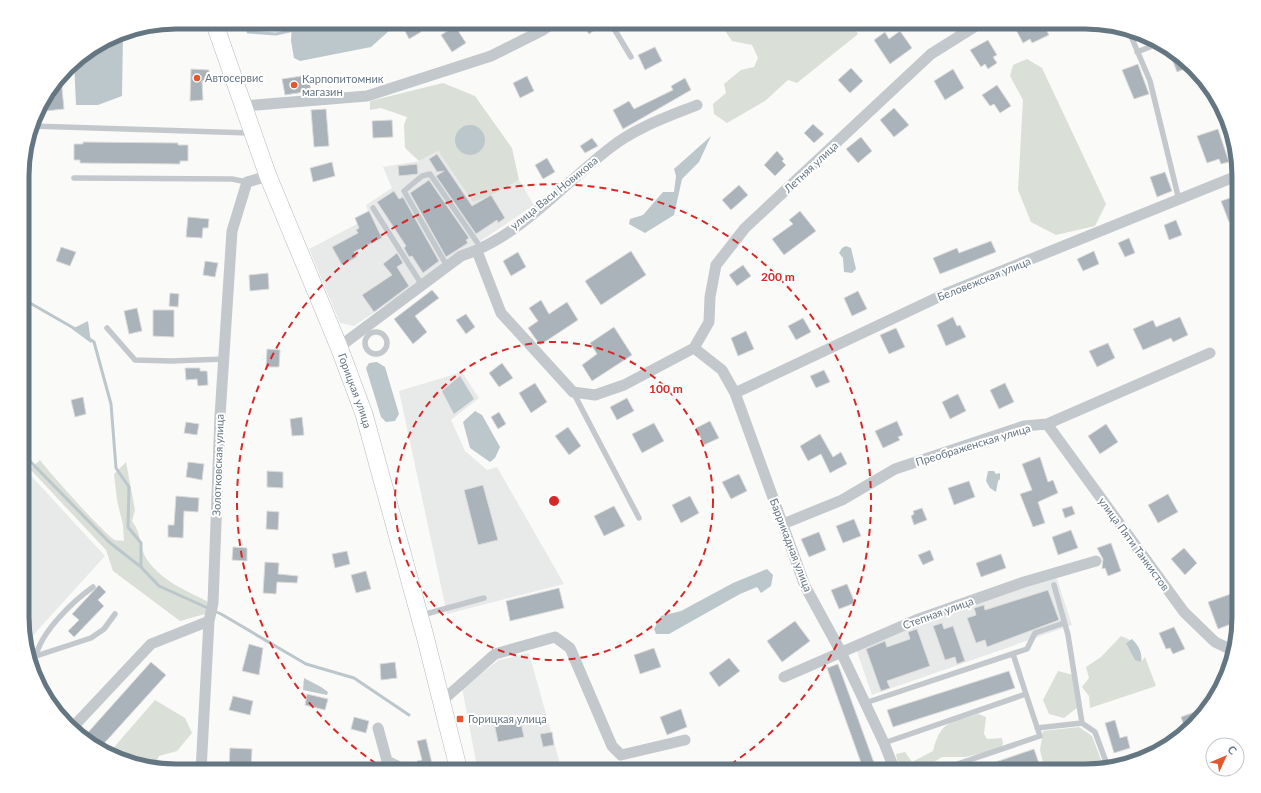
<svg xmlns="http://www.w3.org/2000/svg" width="1261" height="793" font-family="Lato,sans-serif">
<rect width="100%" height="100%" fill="#fafaf8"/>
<!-- built -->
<path fill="#e8e9e9" d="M438,151L473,201L498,192L519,180L534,205L354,326L340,323L309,249L357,224L355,218L368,211L366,205L392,188L383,167L419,161Z
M462,372L479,398L451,420L465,451L487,470L497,467L564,584L447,614L399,391Z
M23,467L105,556L26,643L23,637Z
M1056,576L1072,625L872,695L855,646Z
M529,653L562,771H501L499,762L477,767L462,688L499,660Z"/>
<!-- green -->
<path fill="#dadfd7" d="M719,22H851L858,34L797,83L788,80L765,101L727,123L714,114L713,104L726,93L724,84L741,70L754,67L758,58L752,45L732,41Z
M1027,59L1042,68L1106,204L1095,226L1056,235L1031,222L1018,190L1023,100L1010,76L1013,65Z
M443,83L475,96L512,148L519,180L498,192L473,202L438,151L419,161L405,148L404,125L407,117L381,108L370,110V101Z
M40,460C47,470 107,537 115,540C117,541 121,540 124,541L123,525L117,500L114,474L126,462L135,510L132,521C142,534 139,547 146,558C160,580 186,591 209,602L205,614L180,621L113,571L106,550L30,469Z
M1121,636L1130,640L1126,643L1141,662L1145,657L1156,686L1090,708L1089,696L1082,687L1089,678L1086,667L1101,657Z
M1058,671L1073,675L1078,707L1064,718L1049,714L1043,700Z
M155,700L185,718L192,733L177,751L159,756L154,768L136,766L109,753Z
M978,714L986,717L984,734L987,739L1002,738L1003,744L1000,749L965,757H942L934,762L937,771H900L899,769L896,754L905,752L912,762L933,751C941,720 950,723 978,714Z
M1079,727L1092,736L1103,765L1083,771H1045L1040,750L1043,731Z"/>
<!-- water -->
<path fill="#bbc7cb" d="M292,22H399L371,47L300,61L294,58L291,41Z
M123,33L122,96L98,105H76L74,61L117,34Z
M455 140a15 15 0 1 1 30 0a15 15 0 1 1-30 0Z
M711,136L699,162L682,179L674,215L645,233L629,224L630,219L643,215L663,192H674L676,176L674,169Z
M846,246L851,248L856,269L852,273L844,272L843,258L839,253L842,248Z
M88,321L91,343L72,329Z
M377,362L385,367L399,414L395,421L386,422L381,417L366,368L369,363Z
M460,376L474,399L454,414L442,391Z
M475,411L482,415L500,447L495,458L490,462L470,448L463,422Z
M988,471H994L996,474L1000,473V479L998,481L996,492L990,488L986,481Z
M767,569L773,575L771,586L761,593L757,587L740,594L669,634H656L654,629L661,616L681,611L733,583Z
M1132,639C1138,645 1143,653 1141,662L1135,660L1126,643Z
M304,678L321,687L328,692L327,695L303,690Z"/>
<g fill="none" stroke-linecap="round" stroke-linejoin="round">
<!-- stream -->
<path stroke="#bbc7cb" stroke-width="3" d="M190,22L201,28
M248,32L276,34L294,30
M23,299L77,330
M88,338L94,342L111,404L116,468L129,487L128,527L141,543V567L159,586L221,614L306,664L354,678L409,715
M23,454L109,542L141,567"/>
</g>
<!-- building -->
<path fill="#aab3b9" stroke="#dcdcda" d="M591,22H606L589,34L584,27Z
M1027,22H1042L1049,35L1032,43L1030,39L1023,43L1015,28Z
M416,23L421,32L409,39L404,29Z
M455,26L466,43L452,52L441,35Z
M900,31L912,48L890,64L874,40L885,32L889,39Z
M988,40L997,55L993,57L997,63L988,69L985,64L981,67L970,50Z
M1167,46L1170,48L1189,67L1177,72Z
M655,47L662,61L645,70L638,55Z
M1138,64L1149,94L1134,99L1122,70Z
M851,68L863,81L850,93L838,80Z
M191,69L209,70V81H202L203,100L190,101Z
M953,69L964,88L945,100L934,81Z
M308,75L311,91L285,95L282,79Z
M527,76L534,91L520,98L513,83Z
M61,78L64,109L45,111L44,100Z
M685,78L691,90L623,129L613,110L629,101L634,109L673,90L671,86Z
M997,85L1011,106L1000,113L994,104L990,106L982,95Z
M894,108L909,125L894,137L880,120Z
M326,109L329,146L314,147L311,110Z
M392,120L393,137L373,138L372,121Z
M813,124L824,134L814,143L804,133Z
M1218,129L1229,162L1221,164L1219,159L1207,163L1197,136Z
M861,137L872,151L858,163L846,149Z
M592,138L598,146L585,153L580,146Z
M83,142L178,143V145H188V161H180V164L80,163V160H74V144H83Z
M777,151L784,159L782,161L786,165L775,176L764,165Z
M437,154L472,206L491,195L505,218L498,223L497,220L476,234L436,176L444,171L437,172L429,159Z
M547,158L555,172L543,179L535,165Z
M332,162L335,176L313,182L310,168Z
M417,164L418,174L399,176L398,166Z
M1165,172L1172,191L1157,197L1150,177Z
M429,180L469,238L466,240L468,243L446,257L410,193Z
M739,185L748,195L731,210L722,200Z
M394,191L399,199L403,197L439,261L423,273L412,256L409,257L404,248L406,246L377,202Z
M1239,195V218L1229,222L1221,201Z
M369,211L382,238L354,252L357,257L342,265L332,247L358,233L356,230L359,228L355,218Z
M800,211L816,231L784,255L772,239L793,224L789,220Z
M188,217L209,219L208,228H203L202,238L186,237Z
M1176,220L1182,235L1169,240L1164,225Z
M1129,238L1135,253L1125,257L1118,243Z
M991,241L996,252L940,274L933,258L957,248L959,253Z
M61,247L76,252L70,266L56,261Z
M631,251L646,275L601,305L585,281Z
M1094,251L1099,264L1083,271L1077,259Z
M518,252L526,267L511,276L503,261Z
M397,253L403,263L397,267L409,286L374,312L362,295L392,275L383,264Z
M205,261L218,263L215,277L203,275Z
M743,265L751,276L737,286L729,275Z
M268,273L269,289L250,291L249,275Z
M432,290L439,298L415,316L427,332L413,344L394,319Z
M858,291L867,309L852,316L844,298Z
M170,293L179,294L178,307L169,306Z
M541,300L549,314L567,302L578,320L540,345L528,328L538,321L529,308Z
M137,308L142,331L129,334L124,311Z
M153,310H174V337L153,336Z
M466,314L475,327L466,334L456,320Z
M953,317L957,326L960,325L966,337L946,346L937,325Z
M1180,317L1188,335L1173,342L1171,338L1143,350L1133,329L1153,320L1156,327Z
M803,318L811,332L796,340L788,326Z
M614,327L632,355L592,381L582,365L597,354L590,343Z
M896,328L905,347L889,354L880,335Z
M746,331L754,349L738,356L731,338Z
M1108,343L1115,358L1097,367L1089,351Z
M267,349L280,350L279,367H266Z
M502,363L513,378L499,387L489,373Z
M185,368H200V371H207L208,385L198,386L197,379L186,380Z
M824,370L830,382L816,388L810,376Z
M535,383L547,402L531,413L519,393Z
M1005,383L1014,402L999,409L990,390Z
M958,394L966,411L950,419L942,402Z
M83,397L86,414L75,417L71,400Z
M627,398L634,411L617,420L610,407Z
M499,412L506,424L498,429L491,417Z
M302,417L304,435L292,436L290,419Z
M710,421L719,438L704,445L696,428Z
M897,421L903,435L898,437L900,440L883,448L875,431Z
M186,422L199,424L197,435L184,433Z
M654,423L664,441L642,453L632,434Z
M1106,424L1118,442L1100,454L1088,436Z
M568,427L581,446L569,455L555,436Z
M820,434L833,457L841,452L847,464L830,473L821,454L808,461L800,446Z
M1040,457L1048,482L1053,480L1058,493L1038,502L1045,523L1033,527L1020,494L1032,490L1022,464Z
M188,462L204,464L202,480L186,477Z
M267,471L283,472V488L267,487Z
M739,474L747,491L731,499L722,482Z
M969,481L975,497L954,505L948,488Z
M483,485L498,540L478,545L464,490Z
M1168,494L1178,512L1158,523L1148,505Z
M176,496L199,498L198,512L184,511L183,538L168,537V525H174Z
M690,496L699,513L681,523L672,505Z
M614,506L625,526L604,536L594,516Z
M1072,506L1075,514L1065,518L1062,509Z
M922,508L927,520L914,525L911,516L914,514L913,511Z
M267,511L279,512L278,530L266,529Z
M854,519L861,536L843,543L836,526Z
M1071,530L1078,548L1058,555L1052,537Z
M819,532L826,550L809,557L801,539Z
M1111,543L1121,571L1108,576L1105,568L1102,569L1103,559L1097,548Z
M233,547L247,548V561L232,560Z
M1184,548L1197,563L1185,575L1171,559Z
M930,550L934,560L923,565L918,555Z
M347,551L350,564L335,568L332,554Z
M1001,554L1006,568L981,577L976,563Z
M265,562L279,563L278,574L298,576L297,583L277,582L276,594L263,593Z
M366,571L371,589L356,593L351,575Z
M847,584L855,603L839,609L831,590Z
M99,585L106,592L98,600L104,606L74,637L68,631L79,620L72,614Z
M559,588L564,608L510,621L506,601Z
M1048,590L1059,620L987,647L985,640L976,643L967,618L976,615L974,608L984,605L985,610Z
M1239,591V621L1218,629L1208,602Z
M795,621L810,641L782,662L767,641Z
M942,623L944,629L953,626L965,661L957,664L955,657L945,660L933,626Z
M1174,627L1185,649L1173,654L1170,648L1166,649L1159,633Z
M917,629L930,666L887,681L890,688L881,691L866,649L885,641L887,647L910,639L908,632Z
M249,644L263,648L259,675L242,671Z
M654,648L661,667L640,674L634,655Z
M729,658L740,671L719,687L709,673Z
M151,662L166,675L99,749L91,745L83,738Z
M395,662L397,678L381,680L380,664Z
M838,664L877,771H864L827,668Z
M1009,671L1015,688L893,727L887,710Z
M307,694L328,699L325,710L305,705Z
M233,696L253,701L250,715L229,710Z
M1208,707L1185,729L1181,717Z
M681,709L687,727L667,735L660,717Z
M354,717L369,721L366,733L351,729Z
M520,718L524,737L498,742L494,723Z
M1115,720L1120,738L1127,736L1130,748L1114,753L1105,723Z
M552,732L554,745L543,747L540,734Z
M426,739L431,759L433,771H419L417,761L422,760L417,741Z
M230,748L252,749L251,769L229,768Z
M1034,749L1041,769L1035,771H975V769Z"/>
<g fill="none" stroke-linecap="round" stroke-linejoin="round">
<!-- primary casing -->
<g stroke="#b5babe" stroke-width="18">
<g id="primary">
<path id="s1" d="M214,22L268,176L339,347L364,414L425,636L459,771"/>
</g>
</g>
<!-- lane -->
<path stroke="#c3c8cc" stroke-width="5.5" d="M610,22L631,57
M1128,29L1150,81L1179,200
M1137,52L1160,43
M32,126L250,133
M23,167L24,155
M74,178L232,179L247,182
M373,208L422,285
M447,266L404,191L422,176L430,174L481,248
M107,328L135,360L171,361L224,359
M365 343a11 11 0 1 1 22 0a11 11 0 1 1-22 0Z
M573,392L639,518
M1054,585L1068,635L1082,723
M422,615L484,598
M1013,654L1026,694
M36,656C41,632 73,601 93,587
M32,660L36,656L91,638L104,629L115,614
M865,703L1027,649L1035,633L1064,623
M1037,728L1082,723L1095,732L1108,767
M884,743L1026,694L1040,736L937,771"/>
<!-- street -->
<path stroke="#c3c8cc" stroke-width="11" d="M243,106L367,96L491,56L543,30L555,22
M477,251L501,313L573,392L595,395L624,385L694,348
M339,347L461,256C520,237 562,185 610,148C635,128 667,117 697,105
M694,348L722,370L735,393L805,586L841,652L884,743L895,771
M694,348L709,322L710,297L716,265L745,228L931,54L982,22
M735,393L947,293L1239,175
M1047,424L1184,612L1215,642L1234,651
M783,524L842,500L895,469L1024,426L1047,424L1210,353
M784,677L916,620L1024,582L1096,561
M442,701L495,654L555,637L570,648L612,746L621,755L685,740
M73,727L151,644L209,621
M378,728L387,761L397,766V771
M201,771L209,621L213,603L220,416L232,231L247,182L268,176"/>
<!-- primary -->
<use href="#primary" stroke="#fff" stroke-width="17"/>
</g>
<!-- distance rings -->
<g fill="none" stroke="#d62828" stroke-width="2" stroke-dasharray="7 5">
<circle cx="554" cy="501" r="159"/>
<path d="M386 770A317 317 0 1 1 722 770"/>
</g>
<!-- markers -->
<g fill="#e4572e" stroke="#fff" stroke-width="1.5">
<circle cx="197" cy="78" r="4"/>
<circle cx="294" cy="85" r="4"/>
<rect x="456" y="715" width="8" height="8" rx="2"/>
</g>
<g text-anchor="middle" stroke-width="4" stroke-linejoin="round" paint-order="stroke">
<!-- poi labels -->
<g font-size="11" fill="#657683" stroke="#fff" text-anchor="start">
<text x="205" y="82">Автосервис</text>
<text x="302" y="83">Карпопитомник<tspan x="302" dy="13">магазин</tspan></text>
<text x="468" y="723">Горицкая улица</text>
</g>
<!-- street labels -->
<g font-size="11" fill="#657683" stroke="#fff">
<text transform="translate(811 167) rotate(-43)" y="4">Летняя улица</text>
<text transform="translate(554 193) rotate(-39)" y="4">улица Васи Новикова</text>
<text transform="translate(984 279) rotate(-22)" y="4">Беловежская улица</text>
<text dy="4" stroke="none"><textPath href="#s1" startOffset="395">Горицкая улица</textPath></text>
<text transform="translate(973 445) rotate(-17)" y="4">Преображенская улица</text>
<text transform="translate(218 465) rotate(-88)" y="4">Золотковская улица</text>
<text transform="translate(1134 544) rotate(54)" y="4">улица Пяти Танкистов</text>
<text transform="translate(791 545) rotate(69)" y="4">Баррикадная улица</text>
<text transform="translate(938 613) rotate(-20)" y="4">Степная улица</text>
</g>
</g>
<!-- crop -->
<path d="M0 0H1261V793H0ZM176 29H1085A147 147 0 0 1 1232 176V617A147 147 0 0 1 1085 764H176A147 147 0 0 1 29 617V176A147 147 0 0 1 176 29Z" fill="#fff" fill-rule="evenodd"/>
<path fill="none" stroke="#657683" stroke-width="5" d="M176 29H1085A147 147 0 0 1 1232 176V617A147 147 0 0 1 1085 764H176A147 147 0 0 1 29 617V176A147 147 0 0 1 176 29Z"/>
<circle cx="554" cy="501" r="6" fill="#d62828" stroke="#fff" stroke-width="2"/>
<g font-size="12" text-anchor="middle" font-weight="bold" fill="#d62828" stroke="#fff" stroke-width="4" stroke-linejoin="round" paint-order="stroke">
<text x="778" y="281">200 m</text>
<text x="666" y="393">100 m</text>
</g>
<!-- north arrow -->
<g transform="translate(1225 757) rotate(46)"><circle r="19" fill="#ffffff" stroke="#c1c8cd"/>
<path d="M0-3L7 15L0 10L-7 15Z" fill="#e4572e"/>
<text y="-6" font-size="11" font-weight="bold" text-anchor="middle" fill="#657683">С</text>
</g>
</svg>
